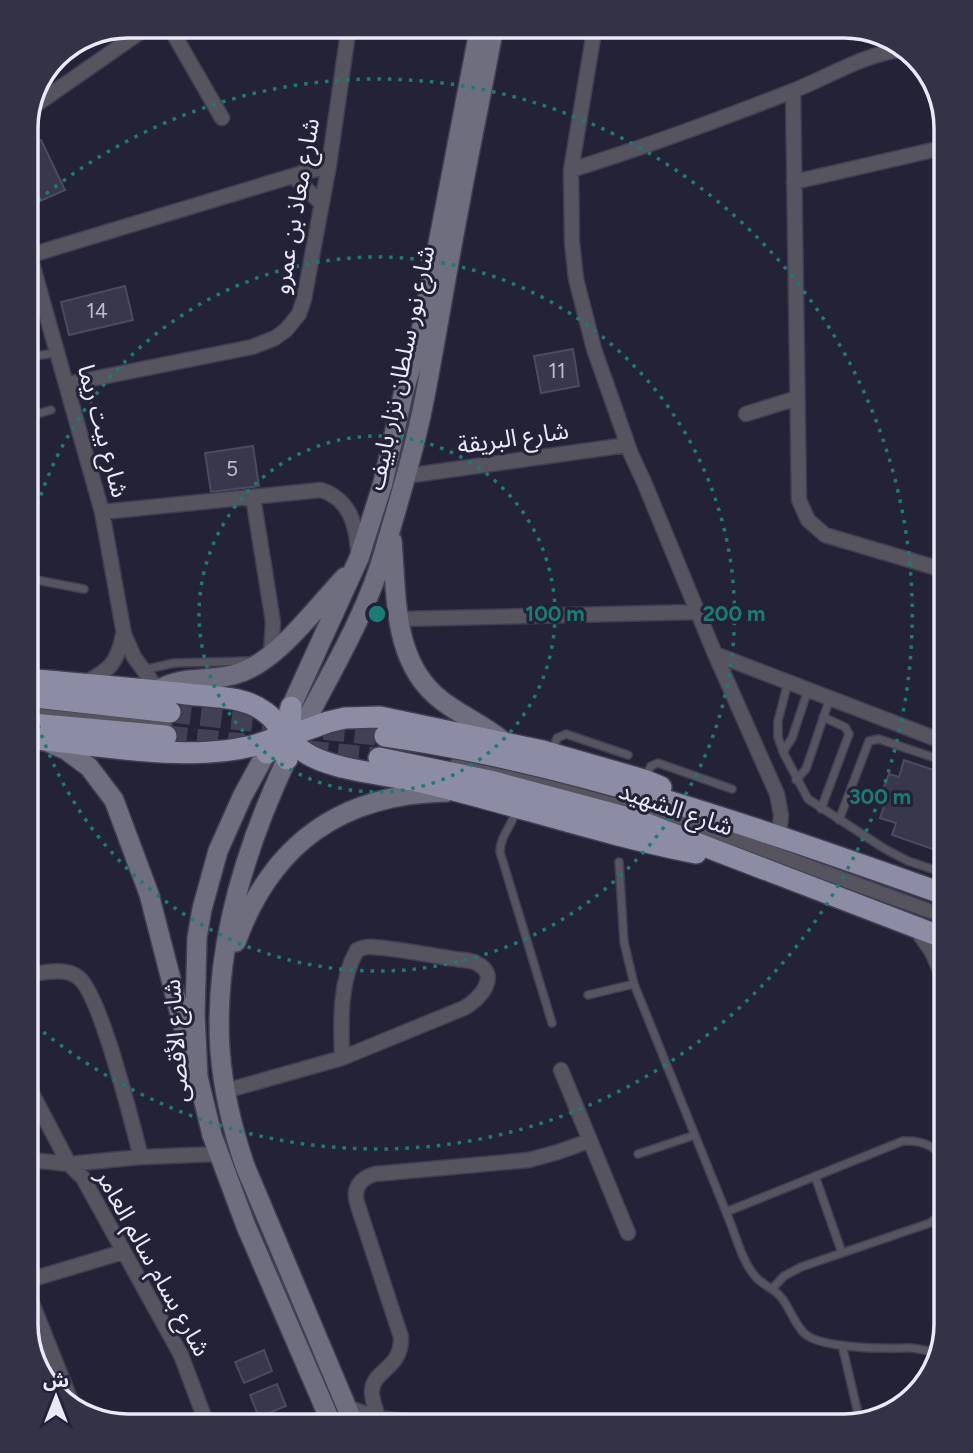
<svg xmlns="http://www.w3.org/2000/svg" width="973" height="1453" font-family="Figtree,'Noto Sans Arabic',sans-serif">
<rect width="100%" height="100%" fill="#242237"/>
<!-- building -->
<path fill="#38374c" stroke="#4b4a61" stroke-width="2" d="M41,140L65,190L36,203L26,183V147Z
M125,286L133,320L69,335L61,302Z
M573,349L579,386L541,393L534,356Z
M253,446L259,486L211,492L205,453Z
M904,760L945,774L942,783L947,785V854L892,835L896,823L880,818L885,803L879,800L889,774L899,777Z
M264,1350L272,1371L244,1383L235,1362Z
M277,1384L286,1406L259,1417L250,1395Z"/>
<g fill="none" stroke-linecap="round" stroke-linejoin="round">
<!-- trunk-tunnel -->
<path stroke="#424054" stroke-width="21" stroke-dasharray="21 10" stroke-linecap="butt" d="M170,712L385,736
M166,736L244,744
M307,751L379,758"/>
<!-- service casing -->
<g stroke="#403e52" stroke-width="10">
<path id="service" d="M26,357L57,353
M26,417L51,410
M26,578L84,589
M143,670L174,663L249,661
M788,682L778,721V737L783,752L808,799L885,849L908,861L947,874
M26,711L168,726
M783,752L792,738L808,690
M552,753L557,738L566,734L628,755
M454,763C520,776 586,792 651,813C751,845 847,887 947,920
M645,778L651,766L658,763L732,789
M796,780L806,769L830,698
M516,808C514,825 500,834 500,852L552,1023
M821,809L849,734L845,727L823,717
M681,816L947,914
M839,820L869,741L879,739L947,762
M619,862L624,942L634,984L726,1212
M588,995L634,984
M638,1154L695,1135
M815,1176L842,1253
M772,1289L784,1276L801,1267L930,1223L941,1214L947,1202
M842,1345L858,1413L868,1421
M940,1350C927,1354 917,1346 903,1348C881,1349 819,1348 804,1333C793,1322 790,1307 780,1296C773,1288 762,1285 755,1276C741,1260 735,1232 726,1212L903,1141C925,1140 938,1147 947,1166"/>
</g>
<!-- minor casing -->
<g stroke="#403e52" stroke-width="17">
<path id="minor" d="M169,26L222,118
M595,26L571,170L572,242L576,279L594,349L631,454L644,482L715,654L777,794L781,815L779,836
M793,91L799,500L808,520L825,535L947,571
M34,106L149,26
M942,109L947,299
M571,170C645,147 718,120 790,92C829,77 863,54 905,49
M293,176L322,204
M794,182L942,148
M26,242L102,512L124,634L134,657L158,690
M31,255L329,165
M67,384L252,347L275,338L286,330L299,314L304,299L329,165L349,26
M746,414L797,398
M406,476L627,445
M253,497L273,622L271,656
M102,512L321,490C349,499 356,523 358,550
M399,619L698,612
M715,654L947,743
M83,684C109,670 117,665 123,635
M916,929L932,952L947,986
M26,975C42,973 66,966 79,978C101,996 132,1123 141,1157
M561,1070L628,1233
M26,1082L69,1164L141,1157L219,1154
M225,1091L342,1058L464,1008C479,1000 502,975 476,963C469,959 457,960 449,958C424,954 398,949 373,947C367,946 362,948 357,950C339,981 341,1023 342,1058
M26,1163L41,1161L69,1164L83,1178L181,1355L208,1427
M347,1407L378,1418L420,1423L716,1422L850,1426
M75,1411L28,1293L31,1281L36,1278L123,1252
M378,1418C376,1409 371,1398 372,1390C374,1369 402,1369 401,1337L357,1203C353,1188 360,1178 375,1174L529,1160L558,1152L589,1141"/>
</g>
<!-- secondary casing -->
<g stroke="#403e52" stroke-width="22">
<path id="secondary" d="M392,541C397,596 392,662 441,700C460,715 484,725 503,741
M158,690C183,674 215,683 242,672C280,658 317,606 345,577
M48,742L66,750L89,767L114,800L149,894L190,1053
M236,942C272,843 342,794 446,792
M333,1427L246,1226L212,1135L198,1077L195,1015L197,938L202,909L218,851L242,797L291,707L359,558L383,483L403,395L421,332L480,26
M355,1427L245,1166C232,1128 223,1090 220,1050C213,943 249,835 296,740C327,678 365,619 384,552C399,500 415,448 425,396C437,333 447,270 459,208C470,147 483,87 494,26"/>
</g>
<!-- trunk casing -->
<g stroke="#403e52" stroke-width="24">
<path id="trunk" d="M26,679C80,684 134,688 187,694C213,697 244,696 265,712C281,723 285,741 287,759
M26,696L170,712
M291,707C291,720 287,737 298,747C323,771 391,774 426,783C516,805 605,835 696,853
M32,724L166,736
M385,736C577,763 765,831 947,895
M26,738C100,744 212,769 280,736
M267,753L300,732L328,722L345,718L380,717L543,751L644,780L661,787
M379,758L490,781L639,821L947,939"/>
</g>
<!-- service -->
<use href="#service" stroke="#55545f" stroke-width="7"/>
<!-- minor -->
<use href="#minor" stroke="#55545f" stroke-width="14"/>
<!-- secondary -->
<use href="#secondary" stroke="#6f6e7f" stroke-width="19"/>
<!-- trunk -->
<use href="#trunk" stroke="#8c8ca4" stroke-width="21"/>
</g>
<!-- distance rings -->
<g fill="none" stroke="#1a7c75" stroke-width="3.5" stroke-dasharray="3.5 7">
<circle cx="377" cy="614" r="178"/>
<path d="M27 546A357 357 0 1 1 27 682"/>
<path d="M30 207A535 535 0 1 1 30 1021"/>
</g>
<g text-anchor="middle" stroke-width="6" stroke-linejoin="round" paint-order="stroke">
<!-- number labels -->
<g font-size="21" fill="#bebccc">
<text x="97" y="318">14</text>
<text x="557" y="378">11</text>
<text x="232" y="476">5</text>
</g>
<!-- street labels -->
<g font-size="24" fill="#eae9f7" stroke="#242237">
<text transform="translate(296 206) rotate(-80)" y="8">شارع معاذ بن عمرو</text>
<text transform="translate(401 368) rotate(-78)" y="8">شارع نور سلطان نزار باييف</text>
<text transform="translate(103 431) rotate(75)" y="8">شارع بيت ريما</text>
<text transform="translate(513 438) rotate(-8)" y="8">شارع البريقة</text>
<text transform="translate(676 809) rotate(19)" y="8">شارع الشهيد</text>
<text transform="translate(176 1041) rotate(-94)" y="8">شارع الأقصى</text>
<text transform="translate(153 1263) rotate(61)" y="8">شارع بسام سالم العامر</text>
</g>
</g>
<!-- crop -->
<path d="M0 0H973V1453H0ZM128 38H844A90 90 0 0 1 934 128V1324A90 90 0 0 1 844 1414H128A90 90 0 0 1 38 1324V128A90 90 0 0 1 128 38Z" fill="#343246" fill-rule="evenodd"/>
<path fill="none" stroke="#eae9f7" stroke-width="3.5" d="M128 38H844A90 90 0 0 1 934 128V1324A90 90 0 0 1 844 1414H128A90 90 0 0 1 38 1324V128A90 90 0 0 1 128 38Z"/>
<circle cx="377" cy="614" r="10" fill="#1a7c75" stroke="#242237" stroke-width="3.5"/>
<g font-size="21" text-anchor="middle" font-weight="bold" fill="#1a7c75" stroke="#242237" stroke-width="6" stroke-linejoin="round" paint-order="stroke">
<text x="555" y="621">100 m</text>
<text x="734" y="621">200 m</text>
<text x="880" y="804">300 m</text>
</g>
<!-- north arrow -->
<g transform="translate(56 1397)" stroke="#242237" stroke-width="5" paint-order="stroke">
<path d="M0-5L12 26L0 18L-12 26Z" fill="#eae9f7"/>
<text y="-10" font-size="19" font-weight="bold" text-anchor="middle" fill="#eae9f7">ش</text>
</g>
</svg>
